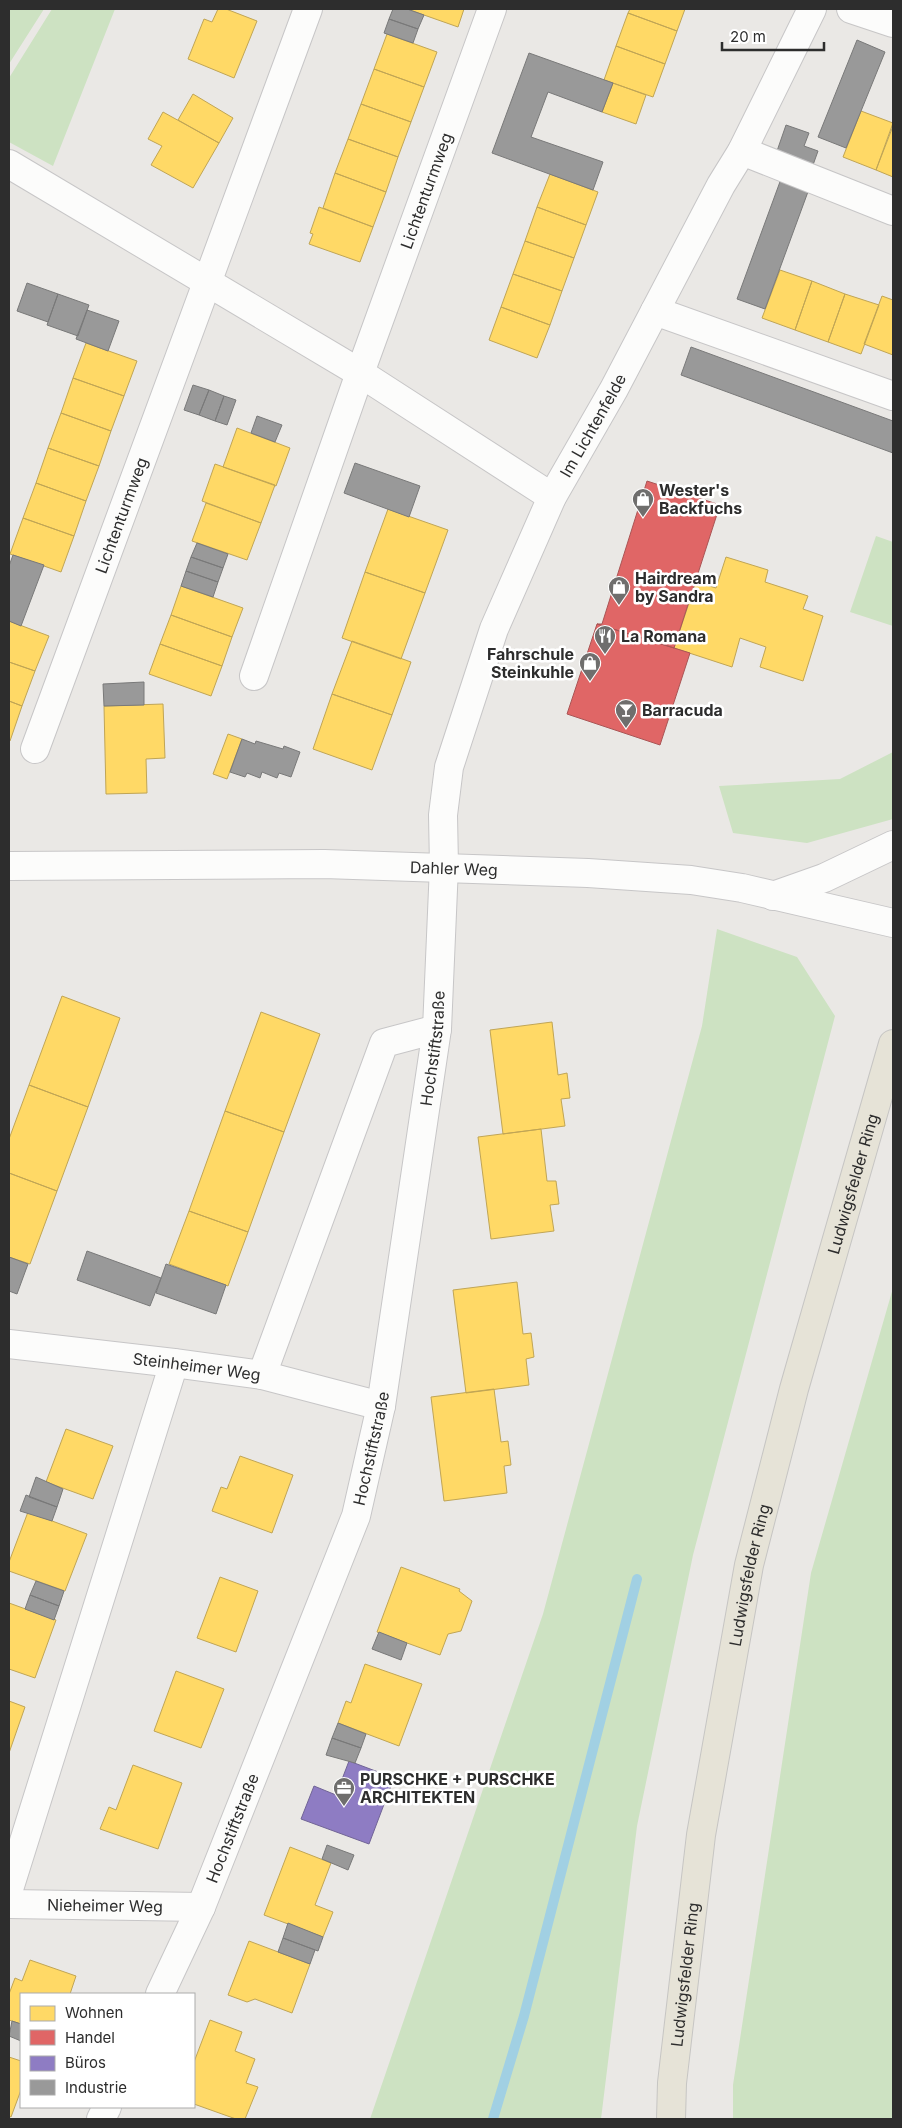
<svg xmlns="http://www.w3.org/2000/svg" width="902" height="2128" font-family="Inter,sans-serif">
<rect width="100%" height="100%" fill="#eae8e5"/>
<!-- green -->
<path fill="#cde2c2" d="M9,9H44L9,64Z
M52,9H115L53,166L9,142V78Z
M876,536L893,542V626L850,612Z
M893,752V819L807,843L733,833L719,786L840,779Z
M717,929L797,957L835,1016L693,1555L637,1826L601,2119H370L543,1614L702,1026Z
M893,1288V2119H733V2085L811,1573Z"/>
<!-- homes -->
<path fill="#ffd966" stroke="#c0a555" d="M218,9H226L257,21L234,78L188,59L204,19L212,22Z
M407,9H464L458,27Z
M630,9H685L677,31L628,13Z
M628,13L677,31L665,64L616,46Z
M387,34L437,52L424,87L374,69Z
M616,46L665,64L653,97L604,80Z
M374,69L424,87L411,122L361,104Z
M613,83L646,95L636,124L602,112Z
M193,94L233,118L219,143L178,120Z
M361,104L411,122L398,157L348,139Z
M861,111L893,123L876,170L843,157Z
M163,112L219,143L193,188L151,165L162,146L148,139Z
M893,126V177L876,170Z
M348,139L398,157L386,192L335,173Z
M335,173L386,192L373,227L323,208Z
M550,174L598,192L586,225L537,207Z
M319,207L373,227L360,262L309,244L313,234L310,233Z
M537,207L586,225L574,258L525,241Z
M525,241L574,258L562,291L513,274Z
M780,270L812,281L795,330L762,318Z
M513,274L562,291L550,325L501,307Z
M812,281L845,294L828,342L795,330Z
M845,294L879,305L861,354L828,342Z
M882,296L893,300V355L864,344Z
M501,307L550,325L537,358L489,340Z
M86,343L137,361L124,396L73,378Z
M73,378L124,396L111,431L61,413Z
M61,413L111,431L99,466L48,448Z
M237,428L290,448L276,486L223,467Z
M48,448L99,466L86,501L36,483Z
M215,464L275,485L261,523L202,501Z
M36,483L86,501L74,536L23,518Z
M206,503L261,523L247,560L192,541Z
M388,509L448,530L425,593L365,572Z
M23,518L74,536L61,572L10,554Z
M726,557L768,570L765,582L808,596L803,609L823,616L803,681L760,667L766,647L740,638L732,667L674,648L696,582L716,588Z
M365,572L425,593L401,659L342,638Z
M181,586L243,608L232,637L171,615Z
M171,615L232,637L222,666L160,644Z
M9,621L49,636L35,671L9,662Z
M352,641L411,662L392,715L332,694Z
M160,644L222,666L211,696L149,674Z
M9,662L35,671L22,706L9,701Z
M332,694L392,715L372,770L313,749Z
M9,701L22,706L10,741L9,740Z
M163,704L165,758L146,759L147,793L106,794L104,706Z
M228,734L242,739L227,779L213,774Z
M62,996L120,1018L88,1107L29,1085Z
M261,1012L320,1034L284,1132L225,1111Z
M552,1022L558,1075L567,1073L570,1098L561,1099L565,1126L503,1134L490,1030Z
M29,1085L88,1107L57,1191L9,1173V1139Z
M225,1111L284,1132L248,1232L189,1211Z
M541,1129L547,1181H556L559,1204L550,1205L554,1231L491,1239L478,1137Z
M9,1173L57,1191L30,1264L9,1257Z
M189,1211L248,1232L228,1286L169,1264Z
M517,1282L523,1334L531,1333L534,1357L526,1359L529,1385L466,1393L453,1290Z
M494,1389L501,1442L508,1441L511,1465L504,1466L507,1493L444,1501L431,1397Z
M66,1429L113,1446L93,1499L46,1482Z
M240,1456L293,1475L272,1533L212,1511L221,1487L227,1489Z
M28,1512L87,1534L65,1591L9,1571V1562Z
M401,1567L460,1589L459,1591L472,1601L461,1631L448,1634L440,1655L377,1632Z
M220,1577L258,1591L236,1652L197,1638Z
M9,1603L56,1620L35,1678L9,1669Z
M365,1664L422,1684L399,1746L338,1723L346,1701L351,1703Z
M176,1671L224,1689L201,1748L154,1731Z
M9,1701L25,1707L9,1753Z
M133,1765L182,1783L158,1849L100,1829L109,1807L116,1810Z
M290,1847L331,1863L315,1905L333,1912L323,1937L264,1915Z
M249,1941L310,1964L292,2013L255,1999L247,2002L228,1995Z
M30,1960L76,1976L70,1994H21V2024L9,2020V1994L15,1978L22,1981Z
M210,2020L242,2032L235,2051L255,2059L246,2083L258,2087L245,2119H236L194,2104V2062Z
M9,2057L21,2061V2090L11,2117L9,2116Z"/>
<!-- shops -->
<path fill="#e06666" stroke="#a55" d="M647,481L720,505L674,648L597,624H602Z
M597,624L690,653L660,745L567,714Z"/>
<!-- offices -->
<path fill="#8e7cc3" stroke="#716496" d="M349,1761L394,1778L369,1844L301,1819L314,1786L336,1795Z"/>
<!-- industry -->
<path fill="#999" stroke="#797979" d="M393,9H407L424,15L418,29L389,19Z
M389,19L418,29L413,43L384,33Z
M857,40L885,52L846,148L818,137Z
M529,53L613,83L602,112L548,92L531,137L603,162L593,190L492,153Z
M786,125L809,133L804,146L818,151L813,165L777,151Z
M781,179L809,189L765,309L737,299Z
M27,283L58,294L48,322L17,311Z
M58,294L89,305L78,336L47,325Z
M87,310L119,321L108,351L76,339Z
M691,347L893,421V453L681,375Z
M193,385L209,390L199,415L184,410Z
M209,390L224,396L215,421L199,415Z
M224,396L236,400L227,425L215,421Z
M257,416L282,425L275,442L251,433Z
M355,463L420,486L409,517L344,493Z
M197,543L228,554L223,568L191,557Z
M13,555L44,565L21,626L9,621V566Z
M191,557L223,568L218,582L186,571Z
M186,571L218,582L213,597L181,586Z
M144,682V705L104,706L103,684Z
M242,739L255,744L256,741L283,749L284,746L300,752L291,777L279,773L277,778L262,772L260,778L247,773L245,777L230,772Z
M87,1251L161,1278L150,1306L77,1280Z
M9,1257L28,1264L17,1294L9,1291Z
M166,1264L226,1285L216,1314L156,1293Z
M36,1477L63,1489L57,1507L29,1497Z
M26,1495L57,1507L52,1521L20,1511Z
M36,1581L64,1591L59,1606L30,1595Z
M30,1595L59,1606L54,1620L25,1609Z
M379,1632L407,1643L401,1660L372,1649Z
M338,1723L366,1734L361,1748L332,1738Z
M332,1738L361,1748L355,1763L326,1755Z
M327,1845L354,1855L348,1870L322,1859Z
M288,1923L323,1937L318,1951L283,1938Z
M283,1938L315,1950L310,1964L278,1952Z
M12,2021L21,2024V2041L9,2036Z"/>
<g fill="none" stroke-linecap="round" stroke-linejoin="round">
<!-- stream -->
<path stroke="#a1d0e3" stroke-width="10" d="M493,2119L524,2016L637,1579"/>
<!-- minor casing -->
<g stroke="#c7c6c7" stroke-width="30">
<g id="minor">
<path d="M851,9L893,23"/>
<path d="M742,151L893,211"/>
<path d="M9,164L360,373L552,497"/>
<path d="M655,311L893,396"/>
<path id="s1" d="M254,676L360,373L492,9"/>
<path id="s2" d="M35,749L308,9"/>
<path id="s3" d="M9,866L324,864L588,873L691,880L742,888L893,923"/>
<path d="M773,896L824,878L893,845"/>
<path id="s4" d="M9,1344L174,1363L262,1375L381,1406"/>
<path d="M262,1375L384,1043L437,1029"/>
<path d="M9,1889L174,1363"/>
<path id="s5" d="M9,1904L201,1907"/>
<path id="s6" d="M160,1994L201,1907L356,1516L381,1406L437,1029L444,866L443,815L449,767L494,629L552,497L614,389L721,185L742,151L812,9"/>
<path d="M101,2119L107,2107"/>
</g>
</g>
<!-- major casing -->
<g stroke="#c6c5c3" stroke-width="30">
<g id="major">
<path id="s7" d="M671,2119L672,2083L701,1835L749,1565L794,1389L893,1044"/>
</g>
</g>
<!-- minor -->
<use href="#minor" stroke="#fcfcfb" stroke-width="28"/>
<!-- major -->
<use href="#major" stroke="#e6e3d7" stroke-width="28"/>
</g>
<!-- icons -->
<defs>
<g id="shop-pin" transform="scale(1.125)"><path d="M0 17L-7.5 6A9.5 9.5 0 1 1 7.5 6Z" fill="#6f6e6d" stroke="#fff"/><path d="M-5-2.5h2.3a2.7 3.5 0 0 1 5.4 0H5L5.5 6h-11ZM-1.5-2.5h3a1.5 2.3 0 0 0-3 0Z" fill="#fff"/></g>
<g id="restaurant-pin" transform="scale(1.125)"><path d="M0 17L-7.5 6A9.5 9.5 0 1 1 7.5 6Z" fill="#6f6e6d" stroke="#fff"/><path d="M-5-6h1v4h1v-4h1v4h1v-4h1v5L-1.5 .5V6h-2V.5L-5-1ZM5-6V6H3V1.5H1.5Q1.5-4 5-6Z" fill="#fff"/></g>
<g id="bar-pin" transform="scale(1.125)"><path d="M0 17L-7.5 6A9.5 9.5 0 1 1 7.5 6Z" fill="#6f6e6d" stroke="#fff"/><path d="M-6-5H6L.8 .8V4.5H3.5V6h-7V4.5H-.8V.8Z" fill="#fff"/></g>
<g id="office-pin" transform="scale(1.125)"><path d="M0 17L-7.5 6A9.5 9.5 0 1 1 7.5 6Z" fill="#6f6e6d" stroke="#fff"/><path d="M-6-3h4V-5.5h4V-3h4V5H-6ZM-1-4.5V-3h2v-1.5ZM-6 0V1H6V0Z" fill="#fff"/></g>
</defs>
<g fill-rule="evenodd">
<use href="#shop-pin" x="643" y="499"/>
<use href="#shop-pin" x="619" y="587"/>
<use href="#restaurant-pin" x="605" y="636"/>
<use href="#shop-pin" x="590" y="663"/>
<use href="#bar-pin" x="626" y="710"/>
<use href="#office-pin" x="344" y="1788"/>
</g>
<g text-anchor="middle" stroke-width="5" stroke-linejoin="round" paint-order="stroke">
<!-- street labels -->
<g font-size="16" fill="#2d2d2d" stroke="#fff">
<text dy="6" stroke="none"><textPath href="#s1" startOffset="515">Lichtenturmweg</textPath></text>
<text dy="6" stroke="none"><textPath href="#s6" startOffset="1645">Im Lichtenfelde</textPath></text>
<text dy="6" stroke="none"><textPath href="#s2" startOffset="249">Lichtenturmweg</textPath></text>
<text dy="6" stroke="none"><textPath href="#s3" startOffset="445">Dahler Weg</textPath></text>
<text dy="6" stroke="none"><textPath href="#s6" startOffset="991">Hochstiftstraße</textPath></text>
<text dy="6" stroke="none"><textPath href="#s7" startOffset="955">Ludwigsfelder Ring</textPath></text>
<text dy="6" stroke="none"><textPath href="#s4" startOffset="189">Steinheimer Weg</textPath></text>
<text dy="6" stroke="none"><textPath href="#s6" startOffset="586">Hochstiftstraße</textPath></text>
<text dy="6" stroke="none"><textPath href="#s7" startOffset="550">Ludwigsfelder Ring</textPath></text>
<text dy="6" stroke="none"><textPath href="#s6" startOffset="181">Hochstiftstraße</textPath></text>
<text dy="6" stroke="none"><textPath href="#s5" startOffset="96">Nieheimer Weg</textPath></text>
<text dy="6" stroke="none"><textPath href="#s7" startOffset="145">Ludwigsfelder Ring</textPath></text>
</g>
<!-- poi labels -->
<g font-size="16" font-weight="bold" fill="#2d2d2d" stroke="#fff" text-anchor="start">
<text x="659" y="496">Wester's<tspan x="659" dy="18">Backfuchs</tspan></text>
<text x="635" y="584">Hairdream<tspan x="635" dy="18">by Sandra</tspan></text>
<text x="621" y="642">La Romana</text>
<text x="574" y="660" text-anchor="end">Fahrschule<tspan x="574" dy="18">Steinkuhle</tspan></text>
<text x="642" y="716">Barracuda</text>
<text x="360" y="1785">PURSCHKE + PURSCHKE<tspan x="360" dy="18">ARCHITEKTEN</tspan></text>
</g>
</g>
<!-- border -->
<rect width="902" height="2128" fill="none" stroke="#2d2d2d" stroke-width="20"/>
<!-- legend -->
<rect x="20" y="1993" width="175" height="115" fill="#ffffff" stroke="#ababab"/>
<rect x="30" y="2006" width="25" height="15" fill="#ffd966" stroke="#ababab"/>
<text x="65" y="2018" font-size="15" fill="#2d2d2d">Wohnen</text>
<rect x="30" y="2030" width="25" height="15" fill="#e06666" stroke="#ababab"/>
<text x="65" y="2043" font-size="15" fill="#2d2d2d">Handel</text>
<rect x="30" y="2056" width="25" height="15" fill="#8e7cc3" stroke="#ababab"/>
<text x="65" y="2068" font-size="15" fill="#2d2d2d">Büros</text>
<rect x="30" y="2080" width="25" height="15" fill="#999999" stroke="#ababab"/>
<text x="65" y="2093" font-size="15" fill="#2d2d2d">Industrie</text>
<!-- scale -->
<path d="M722 42v8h102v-8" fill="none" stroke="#2d2d2d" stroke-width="2.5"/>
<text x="730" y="42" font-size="15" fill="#2d2d2d" stroke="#ffffff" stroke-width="4" paint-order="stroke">20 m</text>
</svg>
